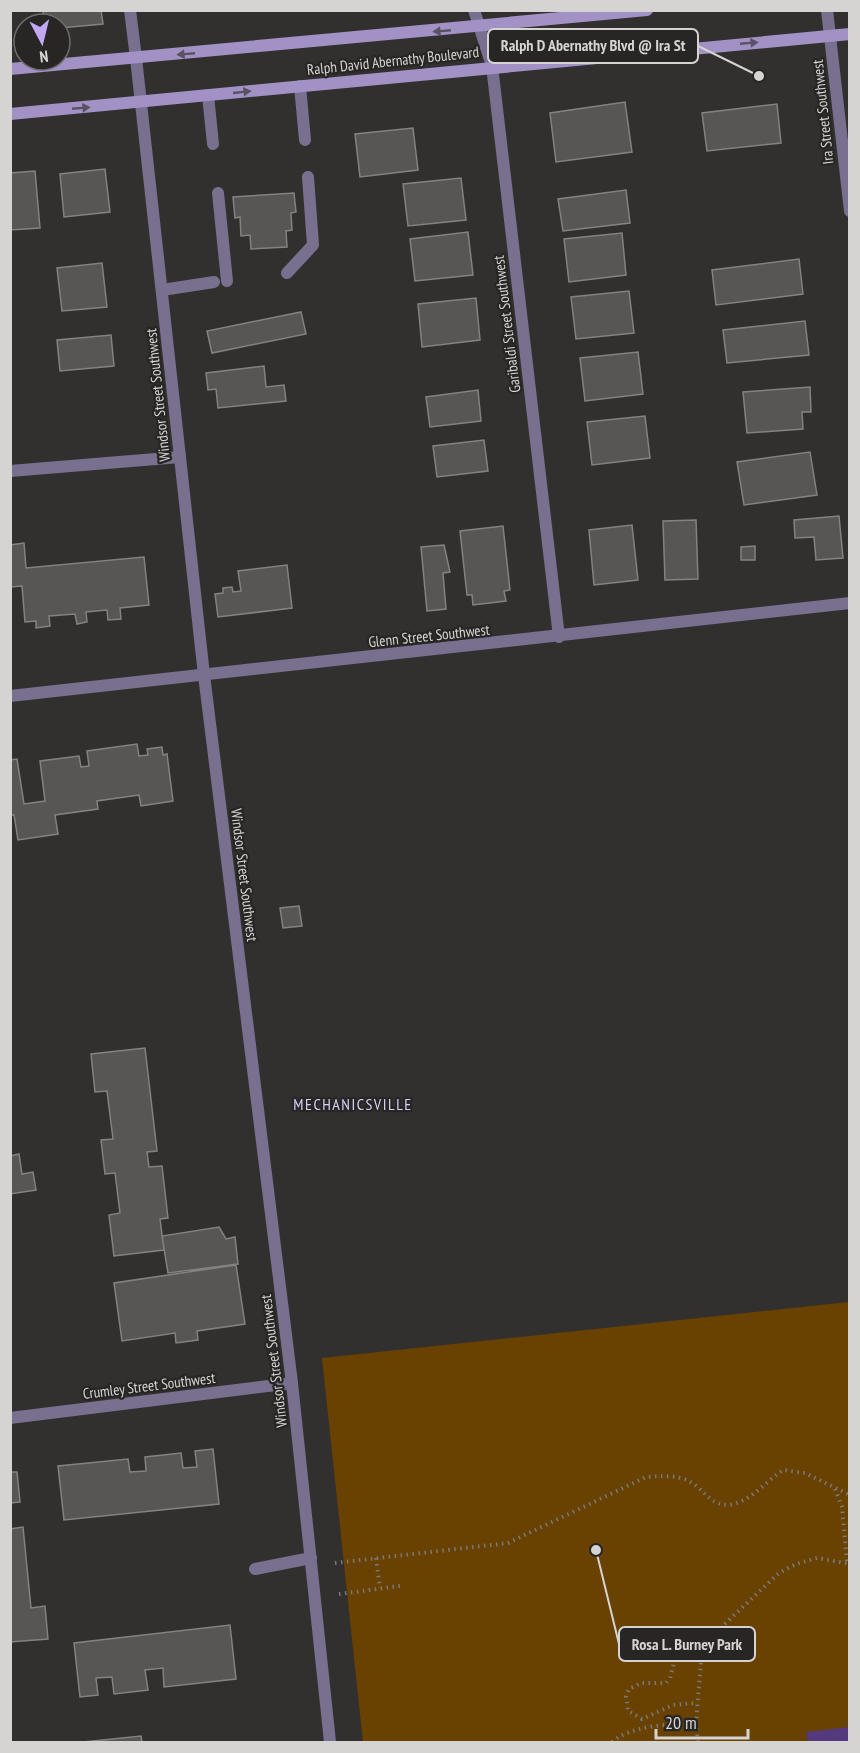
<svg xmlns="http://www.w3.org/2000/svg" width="860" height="1753" font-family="'PT Sans Narrow',sans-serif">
<rect width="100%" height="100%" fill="#32302e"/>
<!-- park -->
<path fill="#694100" d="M849,1302V1742H363L322,1358Z"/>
<!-- water -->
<path fill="#54397d" d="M849,1727V1742H808L806,1732Z"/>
<!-- building -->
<path fill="#585654" stroke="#848280" stroke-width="1.5" d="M43,10H101L103,24L60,28V24H44Z
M625,102L632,152L556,162L550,113Z
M777,104L781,143L707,151L702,113Z
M413,128L418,170L360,177L355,134Z
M105,169L110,212L64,217L60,174Z
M35,171L40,228L10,230V173Z
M461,178L466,220L408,226L403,184Z
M626,190L630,223L563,231L558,199Z
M294,193L296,212L291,213L292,230L286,231L287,247L251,249L250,235L241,236L240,217L235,218L233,197Z
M468,232L473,275L415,281L410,239Z
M622,233L626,275L569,282L564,239Z
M799,259L803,294L716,305L712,270Z
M102,263L107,307L62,311L57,268Z
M629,291L634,333L576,339L571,297Z
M476,298L480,340L422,347L418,304Z
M301,312L306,334L212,353L207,331Z
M805,321L809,355L727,363L723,330Z
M111,335L114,366L60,371L57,340Z
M638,352L643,394L585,401L580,358Z
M264,366L266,387L284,385L286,401L218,408L216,389L208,390L206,373Z
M810,387L811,412H802L803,429L747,433L743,392Z
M478,390L481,421L430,427L426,397Z
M645,416L650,458L592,465L587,422Z
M484,440L488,471L437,477L433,446Z
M810,452L817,495L744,505L737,462Z
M839,516L843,558L816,560L814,537L795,538L794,520Z
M696,520L698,579L665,580L663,521Z
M632,525L638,580L594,585L589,530Z
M503,526L510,590L504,591L506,601L473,605L472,595H467L460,531Z
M24,543L26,568L144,557L149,605L120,608L121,619L108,620L107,610L86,612L87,622L77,624L75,614L49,616L50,626L36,628V621L25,622L22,586L10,587V545Z
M444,545L450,572L443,573L446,609L427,611L421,547Z
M755,546V560H741V547Z
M287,565L292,608L218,617L215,594L223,593V588L232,587L233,592L241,591L238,571Z
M137,744L139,756L148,755L147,749L162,747L163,755L167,754L173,801L141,806L139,795L97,801L98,809L55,815L58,834L18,840L14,815H10V760L17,759L24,804L45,801L40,761L79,756L81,767L89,766L87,751Z
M299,906L302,926L283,928L280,908Z
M145,1048L157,1151L147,1152L149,1167L162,1166L168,1218L160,1219L164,1250L114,1256L109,1215L120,1213L115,1173L105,1174L101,1140L113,1139L107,1091L95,1092L91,1054Z
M19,1154L22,1174L33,1172L36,1190L10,1194V1156Z
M219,1227L226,1239L235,1237L238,1264L168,1273L162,1236Z
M236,1265L245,1324L197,1331L198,1340L176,1343L175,1333L122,1341L114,1283Z
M213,1449L219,1504L64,1520L58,1466L128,1459L130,1472L146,1471L145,1457L181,1453L183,1468L197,1467L195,1451Z
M10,1472H17L20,1502L10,1503Z
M23,1527L31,1608L45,1606L48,1639L10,1642V1529Z
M230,1625L236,1679L164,1687L163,1668L145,1670L148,1690L114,1694L112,1677L96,1678L98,1695L80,1697L74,1643Z
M141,1736L142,1742H83Z"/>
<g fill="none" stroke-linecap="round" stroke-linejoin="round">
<!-- path -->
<path stroke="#7b7978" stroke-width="4" stroke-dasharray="1.5 4.5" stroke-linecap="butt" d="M835,1489L842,1507L847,1563
M376,1558L380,1588
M335,1563L508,1543L646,1477C659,1476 672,1475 684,1479C705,1486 711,1512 737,1503C754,1497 768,1480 783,1470L805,1473L850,1495
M339,1594L400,1586
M675,1659L670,1678L666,1683H641L629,1689L626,1696L628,1711L642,1719L673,1705L697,1703
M612,1742C633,1724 670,1725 696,1723
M698,1742L696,1723L701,1662L712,1636L779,1573L796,1564L817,1558L850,1564"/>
<!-- service -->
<path stroke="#796f8f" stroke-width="12" d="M300,86L305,140
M208,95L213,144
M218,193L227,281
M287,273L313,245L308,177
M162,290L214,282
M10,471L180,457
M255,1569L311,1558"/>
<!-- minor -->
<path stroke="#796f8f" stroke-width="12" d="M130,10L136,58
M474,10L492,66L559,637
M827,10L850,211
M10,696L850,603
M10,1418L292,1383"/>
<!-- tertiary -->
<path stroke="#796f8f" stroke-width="12" d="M136,58L204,675L292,1383L330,1742"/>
<!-- secondary -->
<path stroke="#a291c4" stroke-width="12" d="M10,69L647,10
M10,114L850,34"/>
</g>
<!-- one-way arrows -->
<defs><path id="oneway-solid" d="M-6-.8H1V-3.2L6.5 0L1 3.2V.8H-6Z" transform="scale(1.5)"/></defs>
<g fill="#595164">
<use href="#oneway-solid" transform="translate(442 31) rotate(175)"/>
<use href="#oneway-solid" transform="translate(749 43) rotate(-5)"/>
<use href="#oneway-solid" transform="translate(186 54) rotate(175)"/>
<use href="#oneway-solid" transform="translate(242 92) rotate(-6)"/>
<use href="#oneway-solid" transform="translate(81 108) rotate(-5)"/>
</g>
<g text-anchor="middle" stroke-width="4.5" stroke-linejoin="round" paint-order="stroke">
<!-- street labels -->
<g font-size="15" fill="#d5d4d3" stroke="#282624">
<text transform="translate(393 61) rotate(-6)" y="5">Ralph David Abernathy Boulevard</text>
<text transform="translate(823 112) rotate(-96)" y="5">Ira Street Southwest</text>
<text transform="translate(507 324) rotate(-97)" y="5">Garibaldi Street Southwest</text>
<text transform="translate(158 395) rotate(-96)" y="5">Windsor Street Southwest</text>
<text transform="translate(429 636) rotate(-6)" y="5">Glenn Street Southwest</text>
<text transform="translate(244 875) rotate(83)" y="5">Windsor Street Southwest</text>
<text transform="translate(274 1361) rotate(-97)" y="5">Windsor Street Southwest</text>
<text transform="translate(149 1386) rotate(-7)" y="5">Crumley Street Southwest</text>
</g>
<!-- neighbourhood labels -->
<g font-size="16" letter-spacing="1.5" fill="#dacdf7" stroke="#282624">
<text x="353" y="1110">MECHANICSVILLE</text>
</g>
</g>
<!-- callouts -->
<path fill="none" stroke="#d5d4d3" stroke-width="2" d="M759 76L698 46M596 1550L619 1644"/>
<g fill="#d5d4d3" stroke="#282624" stroke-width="2">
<circle cx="759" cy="76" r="6"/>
<circle cx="596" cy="1550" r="6"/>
</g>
<g fill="#282624" stroke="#d5d4d3" stroke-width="2">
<rect x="488" y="29" width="210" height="34" rx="6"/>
<rect x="619" y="1627" width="136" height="34" rx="6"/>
</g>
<g font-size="16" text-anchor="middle" font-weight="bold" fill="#d5d4d3">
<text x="593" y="51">Ralph D Abernathy Blvd @ Ira St</text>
<text x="687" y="1650">Rosa L. Burney Park</text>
</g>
<!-- border -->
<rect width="860" height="1753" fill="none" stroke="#d5d4d3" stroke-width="24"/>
<!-- north arrow -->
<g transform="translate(42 42) rotate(173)"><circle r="28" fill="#282624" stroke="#6d6c6a" stroke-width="1.5"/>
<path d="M0-4.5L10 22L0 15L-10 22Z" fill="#c2a8f3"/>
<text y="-9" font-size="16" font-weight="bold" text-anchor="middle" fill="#d5d4d3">N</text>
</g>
<!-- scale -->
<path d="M656 1729v9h92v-9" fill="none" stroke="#d5d4d3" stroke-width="3"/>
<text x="665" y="1729" font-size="18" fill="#d5d4d3" stroke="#282624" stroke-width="4.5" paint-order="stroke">20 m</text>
</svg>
